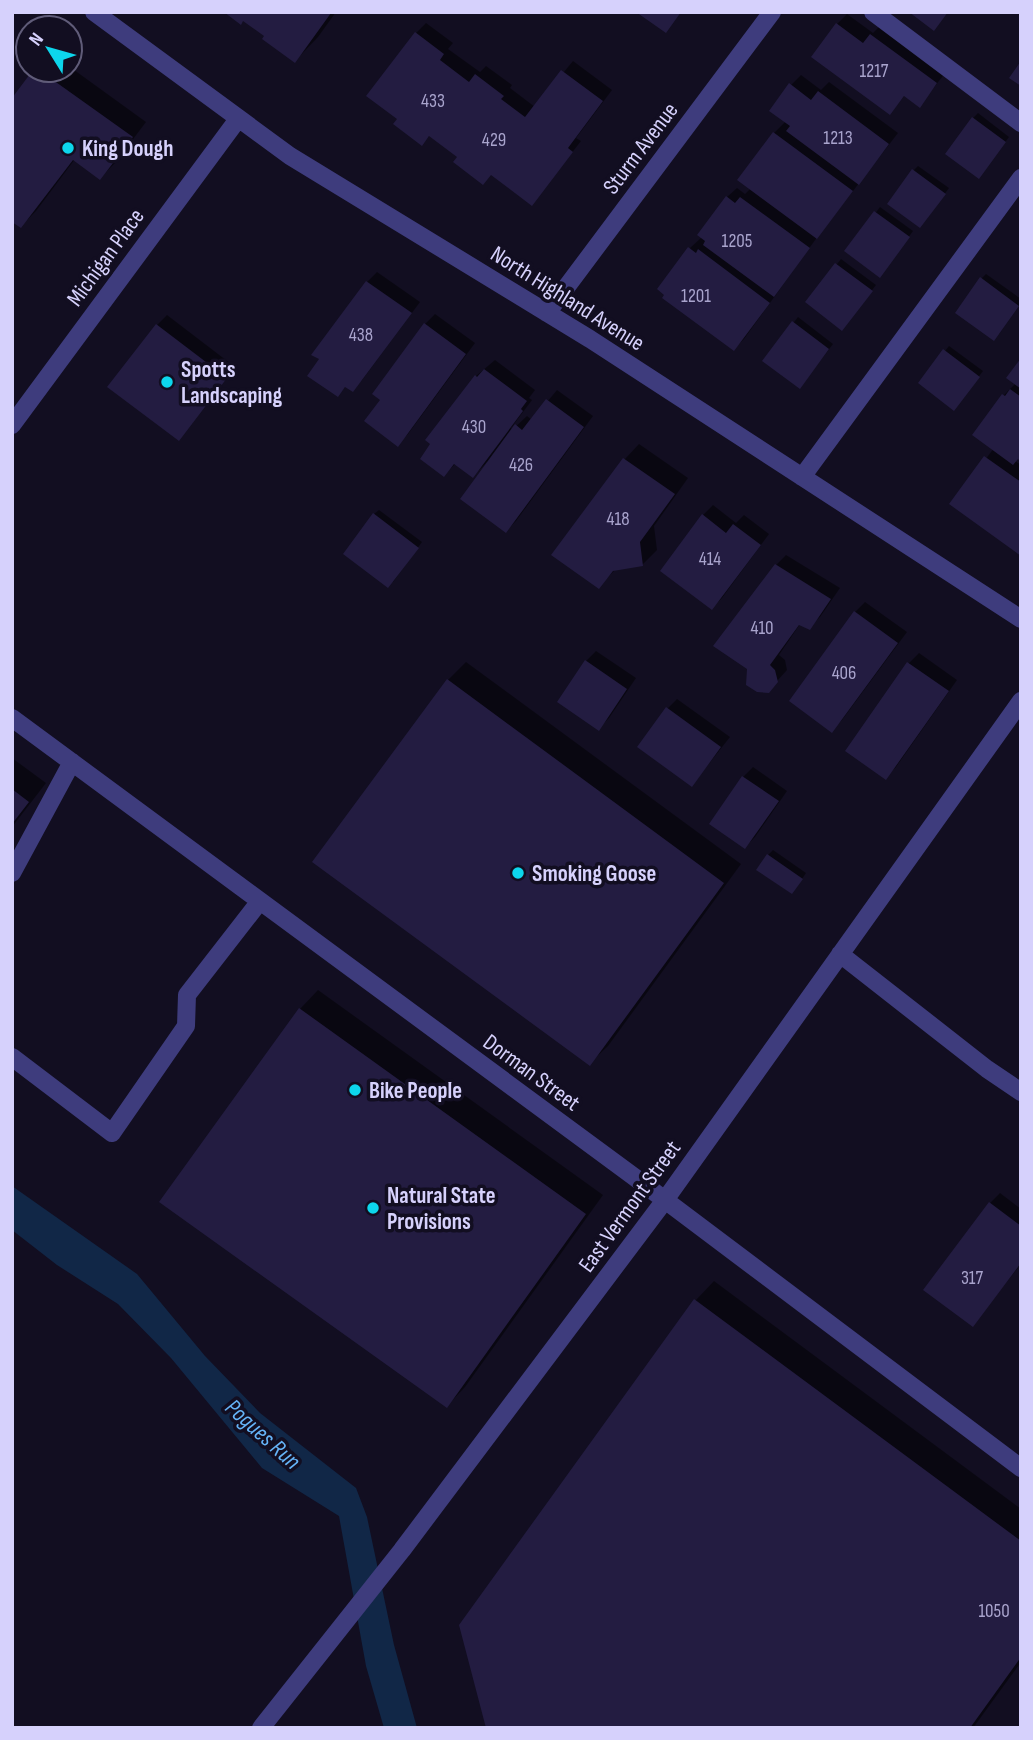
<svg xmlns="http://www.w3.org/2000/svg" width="1033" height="1740" font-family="'Sofia Sans Condensed',sans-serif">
<rect width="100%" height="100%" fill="#120e21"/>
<!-- water -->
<path fill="#112747" d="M12,1186L137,1274L205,1356L260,1413L356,1488L367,1517L394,1645L417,1728H384L366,1666L339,1516L262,1468L171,1358L118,1304L57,1265L12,1230Z"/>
<!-- shadow -->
<path fill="#0007" d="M227,12H336L318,37L295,61L244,19Z
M847,14L873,33L881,25L946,72L920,105L905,95L890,113L837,24Z
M426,23L453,43L448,49L480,72L486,66L512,85L510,88L535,107L573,61L612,90L576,138L581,141L532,204L492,174L459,156L430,135L422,144L399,118L416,33Z
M70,67L146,122L115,163L100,178L75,159L36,211L21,226L35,70H70Z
M801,75L821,90L829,82L898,133L818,236L744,339L734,349L690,248L702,237L727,197L737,188L745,194L751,188L774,133L786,121L791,85Z
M978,113L1009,137L983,172L973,118Z
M918,166L949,188L925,221L914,170Z
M880,207L913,231L884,271L847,251Z
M841,259L876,285L846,324L807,302Z
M377,272L420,302L362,380L352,390L346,386L338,395L367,282Z
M986,274L1021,299V303L999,334L982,278Z
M435,314L475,343L408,434L398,444L382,400L374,394L425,324Z
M167,315L235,367L178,439L157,325Z
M798,317L833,344L804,382L764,360Z
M949,346L983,371L958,404L945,351Z
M495,360L535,390L529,398L532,400L511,428L512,430L527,416L532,420L557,390L593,416L516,521L506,531L489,463L487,462L473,476L456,463L444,475L476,376Z
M1021,361V460L1018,458L1015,461L1021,465V554L952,504L994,448L975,434L1004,395L1016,383Z
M639,444L688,478L654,526L657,550L643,564L615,570L598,587L553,555L625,459Z
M713,505L736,523L744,515L769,534L722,598L712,608L703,515Z
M379,510L422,542L393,582L374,514Z
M786,555L840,588L820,617L809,627L800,624L779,655L785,660L787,670L768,691L776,565Z
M865,602L907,632L842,720L832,730L792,700L855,612Z
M596,651L636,678L609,718L599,728L586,661Z
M919,653L957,680L896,767L886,777L847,750L909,663Z
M466,662L741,864L608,1046L589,1064L448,680Z
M677,699L730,737L692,785L667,709Z
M12,758L46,783L12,827Z
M753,767L787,791L755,837L745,847L743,777Z
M773,850L806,873L796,888L768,855Z
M318,990L603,1195L465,1387L447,1406L300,1009Z
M1000,1193L1021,1209V1264L972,1325L990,1203Z
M714,1281L1021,1509V1662L973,1728H488L460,1626L696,1300Z"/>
<!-- building -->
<path fill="#231c41" d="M224,12H330L331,13L295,63L262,39L264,36L243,21L241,25Z
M636,12H681L666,33Z
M909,12H948L934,31Z
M836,23L863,43L870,34L937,83L920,108L904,96L890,115L811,57Z
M415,32L444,54L440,60L469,82L475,74L504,96L501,99L525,117L561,70L603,101L568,148L573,152L532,206L491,175L483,185L453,162L457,157L429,136L422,146L393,124L397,119L366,96Z
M1021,61V86L1009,78Z
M33,70H39L133,137L100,180L73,160L21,228L12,222V98Z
M789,83L811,100L818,91L889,144L859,185L786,131L790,126L769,111Z
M972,117L1006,142L979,179L945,154Z
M773,132L853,191L817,239L737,180Z
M912,169L946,194L920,228L887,204Z
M726,196L735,203L740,197L810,248L774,297L703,245L705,241L697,235Z
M874,211L910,237L880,278L844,251Z
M688,247L696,253L698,249L770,303L734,351L662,298L664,295L657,289Z
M835,263L873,291L842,331L805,302Z
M980,277L1019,306L994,341L955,313Z
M366,281L412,313L353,392L345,387L338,397L307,376L319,359L311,355Z
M792,321L829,349L800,389L762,361Z
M424,323L466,354L398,447L364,421L380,400L372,394Z
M156,324L227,378L179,441L107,387Z
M943,349L980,377L954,411L918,383Z
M1021,358V389L1006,378Z
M484,369L527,401L521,409L523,411L473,478L454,464L444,477L420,459L430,444L425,440L475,375L477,377Z
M1010,389L1021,397V462L1018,459L1013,465L972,435L1002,394L1005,396Z
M546,399L584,427L506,533L460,499L515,424L522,430Z
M984,456L1021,482V556L949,504Z
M623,458L675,494L640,542L643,566L613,571L599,589L551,555Z
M373,513L419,548L388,588L343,554Z
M702,514L726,533L733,524L761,545L712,610L660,571Z
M775,564L831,599L810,630L799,625L770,665L775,670L778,682L769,693L757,692L746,685L747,669L713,646Z
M854,611L898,643L832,733L789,701Z
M585,660L627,689L599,731L557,702Z
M907,662L949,691L886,780L845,751Z
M447,679L724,883L590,1066L312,862Z
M666,707L721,747L692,787L637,747Z
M742,776L779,801L745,849L709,824Z
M12,789L29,802L12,824Z
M767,854L803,879L792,894L756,870Z
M299,1008L586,1214L447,1408L159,1202Z
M989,1202L1021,1226V1263L973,1327L923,1290Z
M694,1299L1021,1541V1657L970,1728H486L459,1625Z"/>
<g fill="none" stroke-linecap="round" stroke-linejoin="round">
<!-- minor -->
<path stroke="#3e3c7d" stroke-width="18" d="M94,12L290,156L590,339L1021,619
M873,12L1021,123
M547,313L772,12
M12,425L238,119
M802,477L1021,178
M12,718L633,1176L1021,1468
M12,873L72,762
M840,954L987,1069L1021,1092
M12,1057L112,1133L186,1026L187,995L260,901
M261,1728L402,1550L665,1200L1021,701"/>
</g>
<!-- markers -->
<g fill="#0dd6ec" stroke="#120e21" stroke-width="2.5">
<circle cx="68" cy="148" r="7"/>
<circle cx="167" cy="382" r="7"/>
<circle cx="518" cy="873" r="7"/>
<circle cx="355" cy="1090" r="7"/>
<circle cx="373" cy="1208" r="7"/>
</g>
<g text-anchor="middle" stroke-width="7" stroke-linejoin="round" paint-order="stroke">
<!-- number labels -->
<g font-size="19" fill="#a9a4cd">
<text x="874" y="77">1217</text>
<text x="433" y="107">433</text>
<text x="838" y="144">1213</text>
<text x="494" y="146">429</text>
<text x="737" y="247">1205</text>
<text x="696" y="302">1201</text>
<text x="361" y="341">438</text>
<text x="474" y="433">430</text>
<text x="521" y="471">426</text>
<text x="618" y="525">418</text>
<text x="710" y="565">414</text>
<text x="762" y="634">410</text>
<text x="844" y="679">406</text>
<text x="972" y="1284">317</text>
<text x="994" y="1617">1050</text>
</g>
<!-- poi labels -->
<g font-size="23" font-weight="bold" fill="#d6d1fc" stroke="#120e21" text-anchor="start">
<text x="82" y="156">King Dough</text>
<text x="181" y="377">Spotts<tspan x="181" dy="26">Landscaping</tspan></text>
<text x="532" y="881">Smoking Goose</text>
<text x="369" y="1098">Bike People</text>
<text x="387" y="1203">Natural State<tspan x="387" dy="26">Provisions</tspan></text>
</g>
<!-- street labels -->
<g font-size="23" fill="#d6d1fc" stroke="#120e21">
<text transform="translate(640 148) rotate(-53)" y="8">Sturm Avenue</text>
<text transform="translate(105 257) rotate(-54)" y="8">Michigan Place</text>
<text transform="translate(568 298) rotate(32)" y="8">North Highland Avenue</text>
<text transform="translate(532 1072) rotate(36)" y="8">Dorman Street</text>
<text transform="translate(629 1206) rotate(-54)" y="8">East Vermont Street</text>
</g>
<!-- water labels -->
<g font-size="24" font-style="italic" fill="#65b3f7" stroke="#120e21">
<text transform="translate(263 1434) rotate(42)" y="8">Pogues Run</text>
</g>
</g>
<!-- border -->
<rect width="1033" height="1740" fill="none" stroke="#d6d1fc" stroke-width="28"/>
<!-- north arrow -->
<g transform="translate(49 49) rotate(307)"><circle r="33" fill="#120e21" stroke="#605c79" stroke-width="2"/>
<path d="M0-5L12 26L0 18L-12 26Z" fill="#0dd6ec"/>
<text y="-10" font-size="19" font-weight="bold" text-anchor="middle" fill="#d6d1fc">N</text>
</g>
</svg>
